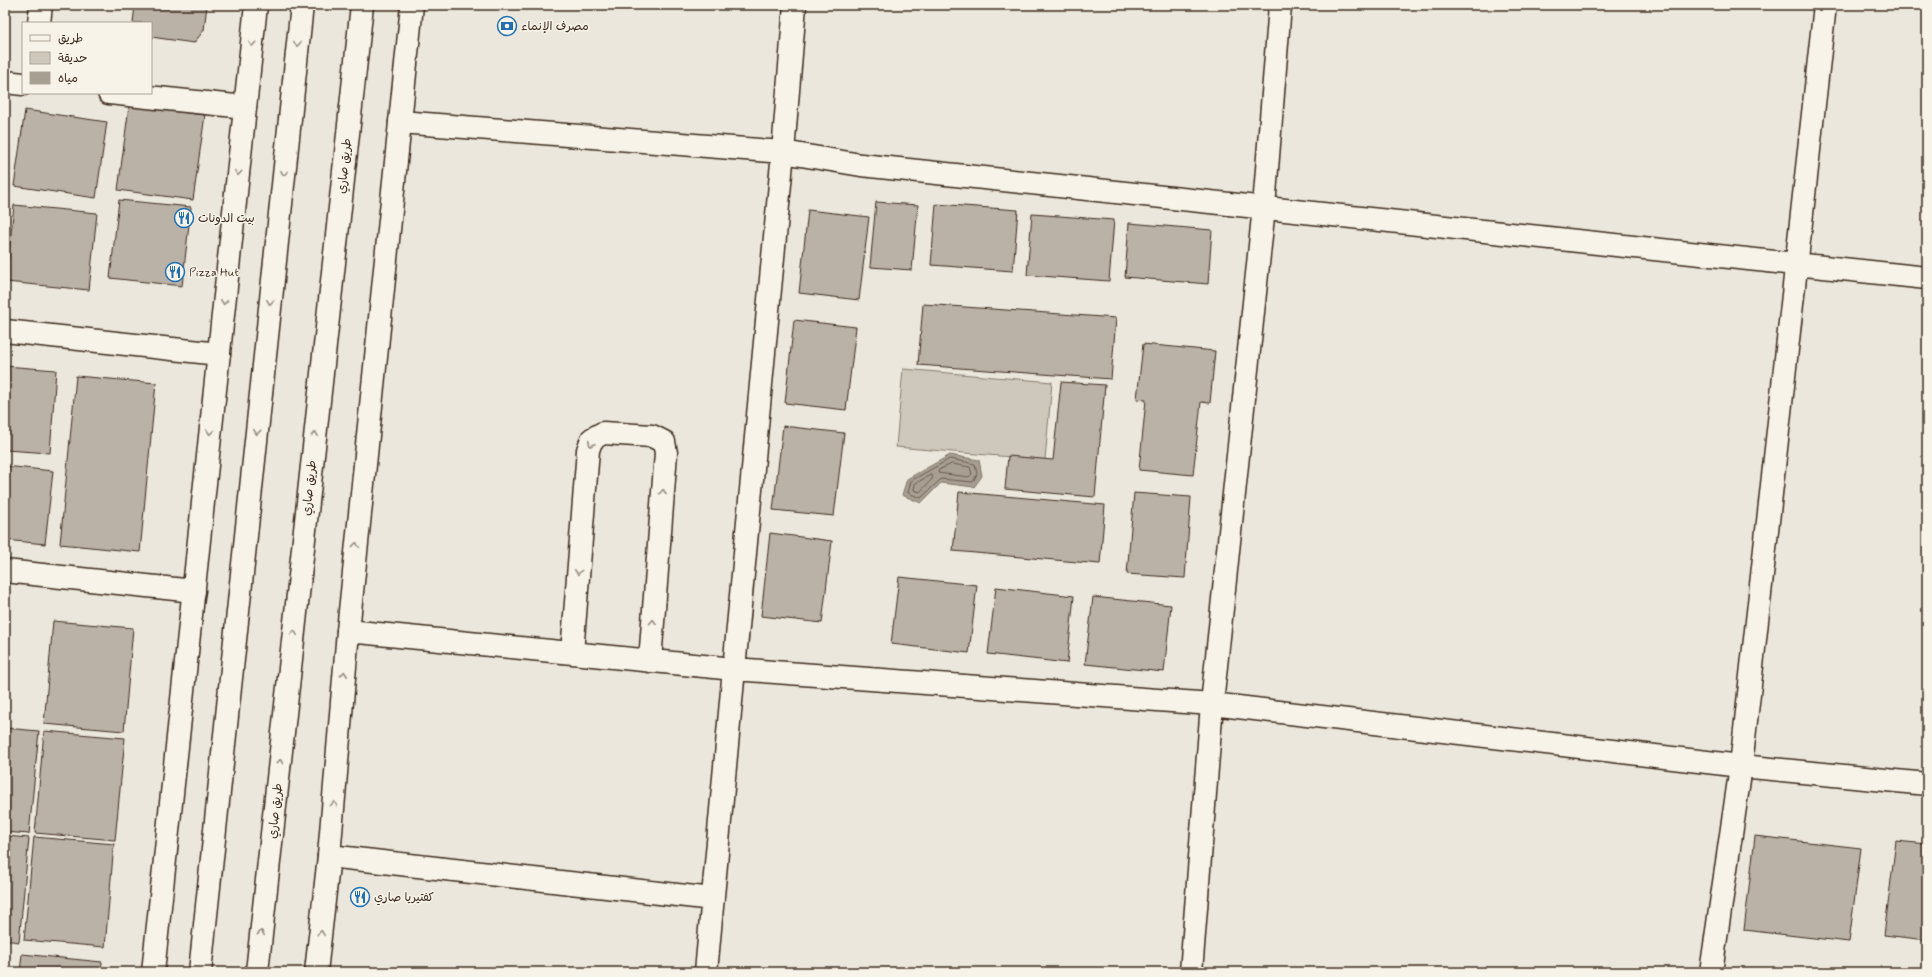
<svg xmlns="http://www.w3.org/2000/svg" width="1932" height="977" font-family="Mynerve,'Playpen Sans Arabic',sans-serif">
<rect width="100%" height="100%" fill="#ece7dc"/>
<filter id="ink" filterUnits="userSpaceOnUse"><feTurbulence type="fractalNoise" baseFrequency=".025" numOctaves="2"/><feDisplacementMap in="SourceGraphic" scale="8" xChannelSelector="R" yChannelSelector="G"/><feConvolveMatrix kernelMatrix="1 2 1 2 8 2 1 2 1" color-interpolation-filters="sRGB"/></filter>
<g filter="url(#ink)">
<!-- green -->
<path fill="#cec8bc" stroke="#84796d" d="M903,369L1052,382L1045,460L896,447Z"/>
<!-- water -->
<path fill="#a89f93" stroke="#7c7064" d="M950,455L979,460L982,476L974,487L941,483L921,503L902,495L907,479Z"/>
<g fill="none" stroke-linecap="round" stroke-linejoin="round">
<!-- shore -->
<path stroke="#67594d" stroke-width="1" d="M950,459L975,464L977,474L973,482L941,479L921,498L908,493L911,481Z
M952,464L970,467L972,474L969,477L938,473L939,470Z
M931,475L933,478L920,492L914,490L915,484Z"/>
</g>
<!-- building -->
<path fill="#bab2a7" stroke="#3b2a1e" d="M135,5H207L204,30L194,43L151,37V23H133Z
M129,106L205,115L193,200L118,190Z
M25,110L107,122L96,198L14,186Z
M119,200L191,207L182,286L110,278Z
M876,202L918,205L912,270L870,267Z
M936,204L1018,210L1013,271L931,265Z
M14,205L97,213L89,290L6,282Z
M808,210L869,217L859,300L799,293Z
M1032,214L1114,220L1109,281L1027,275Z
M1129,223L1212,230L1208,284L1125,277Z
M923,304L1116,318L1111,379L918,365Z
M794,320L856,327L846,410L785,403Z
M1143,344L1215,351L1210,403L1201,402L1193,475L1139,470L1146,400L1137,399Z
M5,366L56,370L50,453L5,450Z
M76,376L156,383L140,552L60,544Z
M1061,382L1105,385L1095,497L1005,489L1008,456L1053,460Z
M783,426L844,433L834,516L773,510Z
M5,466L53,471L45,544L5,540Z
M959,492L1105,505L1100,564L953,551Z
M1134,493L1191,497L1185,578L1127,574Z
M770,533L832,541L822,623L761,616Z
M899,577L977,585L969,653L891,644Z
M996,587L1074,596L1067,663L988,654Z
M1093,597L1171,605L1164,672L1085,664Z
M53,621L133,628L124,731L44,724Z
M5,728L39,731L29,834L5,832Z
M44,731L125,738L115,840L35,833Z
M5,836L29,838L19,942L5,940Z
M1755,836L1861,848L1849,942L1744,930Z
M34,837L114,844L105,947L24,940Z
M1896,841L1927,844V940L1884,935Z
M22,954L102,962L101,972H20Z"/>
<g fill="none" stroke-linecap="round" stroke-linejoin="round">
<!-- minor casing -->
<g stroke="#3b2a1e" stroke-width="25">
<path id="minor" d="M1280,5L1264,207L1212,704L734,669L783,152L861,165L1927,278
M39,23L41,5
M5,82L23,84
M109,93L245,107
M400,122L783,152L795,5
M5,331L219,354
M5,571L194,591
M348,631L734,669L706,972
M572,653L588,450L592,439L603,433L652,436L664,442L666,453L650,661
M329,856L713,899
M1191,972L1212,704L1741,766L1927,784
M1711,972L1741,766L1825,5"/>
</g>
<!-- major casing -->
<g stroke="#3b2a1e" stroke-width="25">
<path id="major" d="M153,972L256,5
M200,972L302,5
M257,972L362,5
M316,972L329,856L348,631L412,5"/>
</g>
<!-- minor -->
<use href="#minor" stroke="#f7f3e8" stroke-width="22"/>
<!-- major -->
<use href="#major" stroke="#f7f3e8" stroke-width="22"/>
</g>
<!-- one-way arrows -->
<defs><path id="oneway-chevron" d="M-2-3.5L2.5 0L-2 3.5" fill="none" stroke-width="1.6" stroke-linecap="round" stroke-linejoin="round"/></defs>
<g stroke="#998e83">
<use href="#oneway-chevron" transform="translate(252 44) rotate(96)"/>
<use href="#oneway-chevron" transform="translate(297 44) rotate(96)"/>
<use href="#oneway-chevron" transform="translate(238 173) rotate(96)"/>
<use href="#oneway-chevron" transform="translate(284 173) rotate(96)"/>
<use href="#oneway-chevron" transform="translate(224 302) rotate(96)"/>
<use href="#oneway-chevron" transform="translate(270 302) rotate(96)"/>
<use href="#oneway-chevron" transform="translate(210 432) rotate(96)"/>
<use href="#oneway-chevron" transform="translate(257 432) rotate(96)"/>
<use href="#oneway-chevron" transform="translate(315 434) rotate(-84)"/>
<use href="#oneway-chevron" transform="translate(591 444) rotate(117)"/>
<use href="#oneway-chevron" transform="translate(663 492) rotate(-86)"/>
<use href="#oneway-chevron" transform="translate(356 545) rotate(-84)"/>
<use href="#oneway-chevron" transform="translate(578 572) rotate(95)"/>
<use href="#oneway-chevron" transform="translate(653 622) rotate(-86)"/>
<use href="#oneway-chevron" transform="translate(294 633) rotate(-84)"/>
<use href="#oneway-chevron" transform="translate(344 674) rotate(-85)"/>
<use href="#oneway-chevron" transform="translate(280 762) rotate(-84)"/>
<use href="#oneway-chevron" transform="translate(334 804) rotate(-85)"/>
<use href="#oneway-chevron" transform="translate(261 933) rotate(-84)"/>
<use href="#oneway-chevron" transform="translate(321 933) rotate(-84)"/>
</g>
</g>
<!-- icons -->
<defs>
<g id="bank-ring" transform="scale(1)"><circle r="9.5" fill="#f7f3e8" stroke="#1f6fb2" stroke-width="1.5"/><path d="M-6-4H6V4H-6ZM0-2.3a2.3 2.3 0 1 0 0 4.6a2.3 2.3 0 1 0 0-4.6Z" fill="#1f6fb2"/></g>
<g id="restaurant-ring" transform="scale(1)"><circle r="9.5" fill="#f7f3e8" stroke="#1f6fb2" stroke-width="1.5"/><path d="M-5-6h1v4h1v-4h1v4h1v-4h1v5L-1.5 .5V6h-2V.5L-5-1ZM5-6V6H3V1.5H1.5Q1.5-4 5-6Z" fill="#1f6fb2"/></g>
</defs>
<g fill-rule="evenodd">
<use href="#bank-ring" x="507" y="26"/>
<use href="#restaurant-ring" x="184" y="218"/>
<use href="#restaurant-ring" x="175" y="272"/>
<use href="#restaurant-ring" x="360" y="897"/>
</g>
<g text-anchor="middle" stroke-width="3" stroke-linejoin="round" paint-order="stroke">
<!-- poi labels -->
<g font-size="12" fill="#3b2a1e" stroke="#f7f3e8" text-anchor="start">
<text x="521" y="30">مصرف الإنماء</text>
<text x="198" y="222">بيت الدونات</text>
<text x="189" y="276">Pizza Hut</text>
<text x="374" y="901">كفتيريا صاري</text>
</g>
<!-- street labels -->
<g font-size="12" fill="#3b2a1e" stroke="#f7f3e8">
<text transform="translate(344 166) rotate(-84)" y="4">طريق صاري</text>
<text transform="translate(309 488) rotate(-84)" y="4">طريق صاري</text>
<text transform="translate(275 811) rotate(-84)" y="4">طريق صاري</text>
</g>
</g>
<!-- margin -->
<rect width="1932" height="977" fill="none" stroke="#f7f3e8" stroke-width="20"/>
<rect x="10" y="10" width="1912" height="957" fill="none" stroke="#3b2a1e" stroke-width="1.5" filter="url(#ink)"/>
<!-- legend -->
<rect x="22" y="22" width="130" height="72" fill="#f7f3e8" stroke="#aca397"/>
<rect x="30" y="35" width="20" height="6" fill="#f7f3e8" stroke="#aca397"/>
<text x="58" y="42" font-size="12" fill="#3b2a1e">طريق</text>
<rect x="30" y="52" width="20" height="12" fill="#cec8bc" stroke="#aca397"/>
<text x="58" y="62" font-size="12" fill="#3b2a1e">حديقة</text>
<rect x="30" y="72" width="20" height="12" fill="#a89f93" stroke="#aca397"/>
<text x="58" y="82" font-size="12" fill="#3b2a1e">مياه</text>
</svg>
